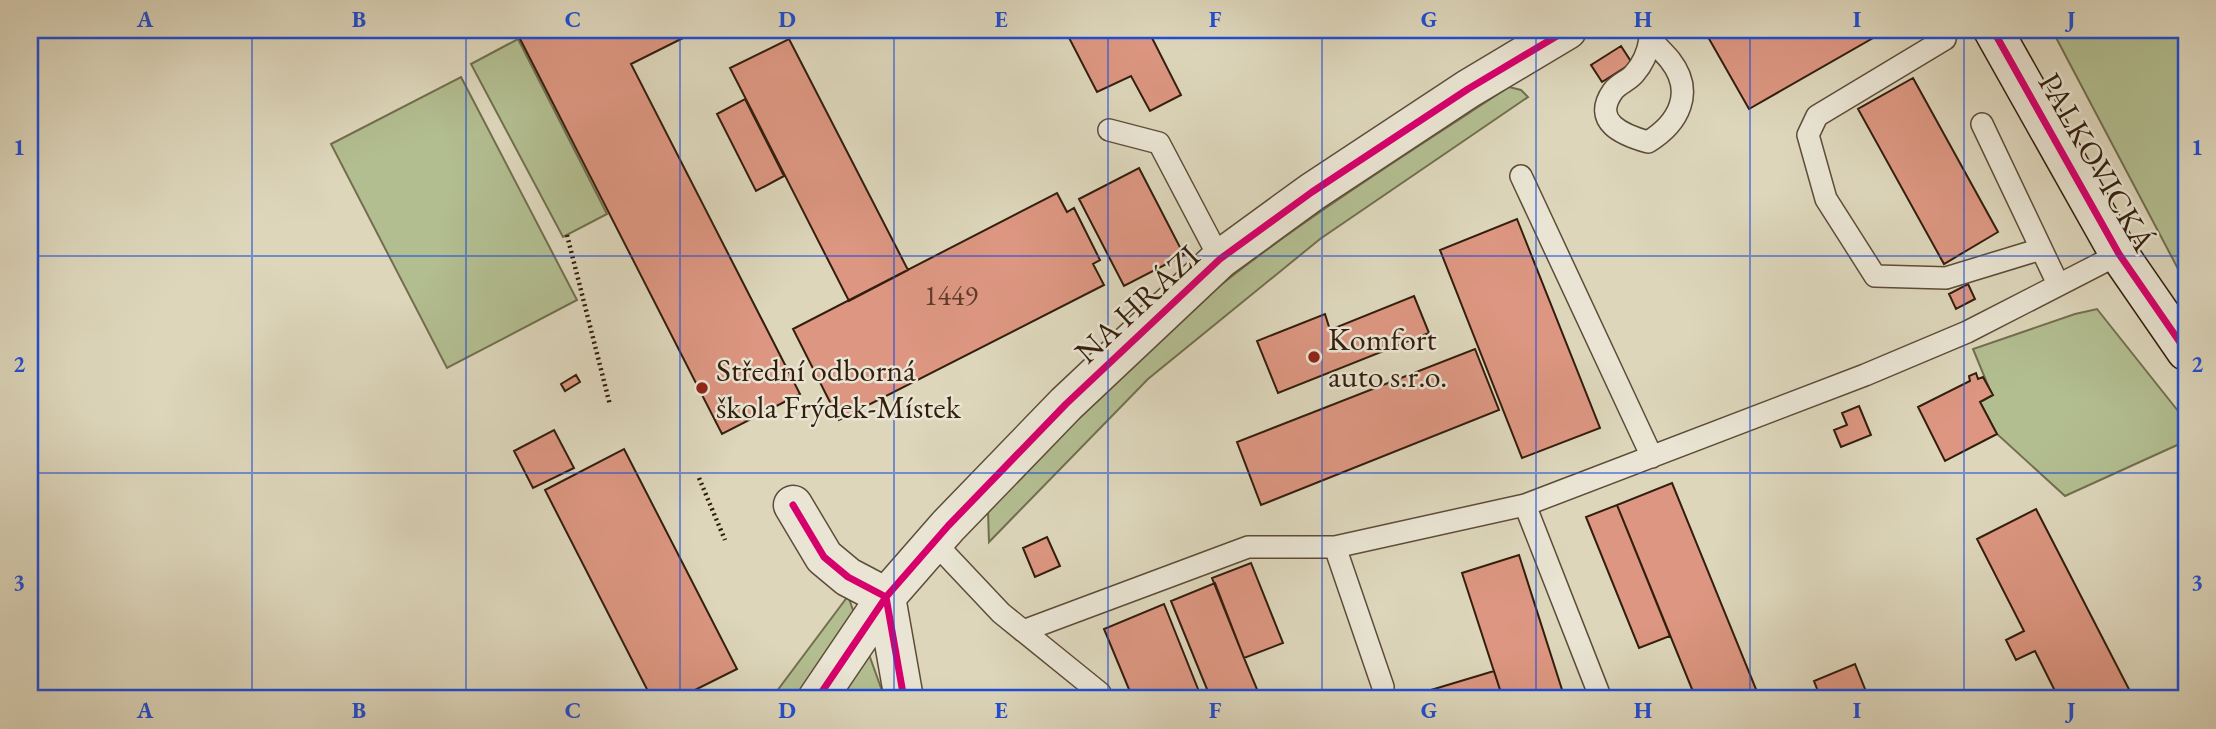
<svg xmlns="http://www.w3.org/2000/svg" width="2216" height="729" font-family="'EB Garamond',serif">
<rect width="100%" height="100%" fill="#ddd6bb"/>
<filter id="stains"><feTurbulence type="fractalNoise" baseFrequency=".00286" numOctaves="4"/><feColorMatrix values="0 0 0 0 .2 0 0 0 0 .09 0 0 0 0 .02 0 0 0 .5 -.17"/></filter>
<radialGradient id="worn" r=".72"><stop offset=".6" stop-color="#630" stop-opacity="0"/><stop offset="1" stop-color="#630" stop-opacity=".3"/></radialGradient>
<!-- green -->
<path fill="#b2bd90" stroke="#726e4e" stroke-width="2" d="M2052,30H2186V284Z
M518,39L607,214L563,237L471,64Z
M461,77L577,300L447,368L331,144Z
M1509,87L1521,90L1528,97L1320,239L1148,379L989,542L988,511C1037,460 1084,406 1135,358C1249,252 1380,171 1509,87Z
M2097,309L2186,421V441L2065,496L1997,434L1980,402L1992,395L1973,349L2075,314Z
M848,596L885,699H771Z"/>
<!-- building -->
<path fill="#dc9681" stroke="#331e0d" stroke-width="2" d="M519,30H699L631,64L800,394L722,434L516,31Z
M1065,30H1148L1181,95L1150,111L1131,76L1097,92Z
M1704,30H1887L1749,109Z
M789,39L908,270L849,301L730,68Z
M1621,46L1632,63L1602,82L1591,65Z
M1913,78L1998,232L1944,264L1858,109Z
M745,99L784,176L756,191L717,114Z
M1139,168L1184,255L1124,286L1079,199Z
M1057,193L1067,212L1074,208L1100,260L1093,264L1104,285L839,420L793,329Z
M1517,219L1600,428L1522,458L1440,250Z
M1968,284L1975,299L1956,309L1949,294Z
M1414,296L1429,333L1278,393L1257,341L1325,314L1330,330Z
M1475,349L1499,410L1261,505L1237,442Z
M1976,373L1978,379L1983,377L1993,395L1980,402L1997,434L1945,461L1918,407L1970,381L1969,376Z
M576,375L580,382L565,391L561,384Z
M1859,406L1871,435L1841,447L1834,430L1847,425L1842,413Z
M554,430L574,468L533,488L514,451Z
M624,449L737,669L677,699H652L545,490Z
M1672,483L1760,699H1696L1617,505Z
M1617,505L1670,636L1639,648L1586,517Z
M2036,509L2134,699H2059L2035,651L2016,660L2006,640L2024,631L1977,539Z
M1047,537L1060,566L1035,577L1023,548Z
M1519,555L1565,699H1503L1462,573Z
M1251,563L1283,643L1244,658L1212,578Z
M1215,583L1244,658L1261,699H1211L1171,601Z
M1164,604L1202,699H1133L1104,629Z
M1855,664L1869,699H1821L1814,681Z
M1494,671L1503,699H1423L1421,693Z"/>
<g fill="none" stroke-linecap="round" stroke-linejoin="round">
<!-- lane casing -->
<g stroke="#5e4c38" stroke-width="24">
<path id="lane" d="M1646,30C1651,42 1661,49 1670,60C1695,92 1679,123 1648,142C1623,135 1591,122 1613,91C1618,84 1628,81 1634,74C1643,64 1648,52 1650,39
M1945,39L1817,116L1808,135L1826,199L1875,276L1946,278L2041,249
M1982,124L2058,284
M1109,130L1159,143L1220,259
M1521,176L1652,457
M1525,505L1601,699
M934,542L1001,613L1100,693L1102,699
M1335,547L1383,687
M1023,631L1248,547H1335L1525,505L1865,375L1967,332L2119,254"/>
</g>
<!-- street casing -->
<g stroke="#5e4c38" stroke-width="41">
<path id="street" d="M793,505L824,557L848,577L886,597L904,699
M817,699L886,597L948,526L1066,404L1220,259L1312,192L1468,89L1567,30"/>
</g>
<!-- secondary casing -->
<g stroke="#331e0d" stroke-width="41">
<path id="secondary" d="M1993,30L2119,254L2186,351"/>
</g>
<!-- path -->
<path stroke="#331e0d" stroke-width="4.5" stroke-dasharray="2 3.5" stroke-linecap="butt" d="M567,235L610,405
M699,478L725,540"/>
<!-- lane -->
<use href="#lane" stroke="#e9e4d3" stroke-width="21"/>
<!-- street -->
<use href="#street" stroke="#e9e4d3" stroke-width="38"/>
<!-- secondary -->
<use href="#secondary" stroke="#e9e4d3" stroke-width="38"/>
<!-- cycleway casing -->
<g stroke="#e9e4d3" stroke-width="11">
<path id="cycleway" d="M1993,30L2119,254L2186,351
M793,505L824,557L848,577L886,597L904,699
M817,699L886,597L948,526L1066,404L1220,259L1312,192L1468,89L1567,30"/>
</g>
<!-- cycleway -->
<use href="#cycleway" stroke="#d6006c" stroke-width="7"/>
</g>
<!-- grid -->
<path fill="none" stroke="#1d4ed8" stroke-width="2" stroke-opacity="0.55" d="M252,30V699M466,30V699M680,30V699M894,30V699M1108,30V699M1322,30V699M1536,30V699M1750,30V699M1964,30V699M30,256H2186M30,473H2186"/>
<!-- markers -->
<g fill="#8f2418" stroke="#e9e4d3" stroke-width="2.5">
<circle cx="1314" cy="357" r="7"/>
<circle cx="702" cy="388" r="7"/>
</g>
<g text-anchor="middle" stroke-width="5" stroke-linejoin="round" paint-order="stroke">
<!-- number labels -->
<g font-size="28" fill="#5d3c2a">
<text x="951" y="305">1449</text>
</g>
<!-- street labels -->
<g font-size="32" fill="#331e0d" stroke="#e9e4d3">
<text transform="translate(2097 162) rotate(60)" y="11">PALKOVICKÁ</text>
<text transform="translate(1137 304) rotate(-43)" y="11">NA HRÁZI</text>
</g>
<!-- poi labels -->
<g font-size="32" fill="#331e0d" stroke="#e9e4d3" text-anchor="start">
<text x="1328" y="350">Komfort<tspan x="1328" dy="37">auto s.r.o.</tspan></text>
<text x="716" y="381">Střední odborná<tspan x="716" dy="37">škola Frýdek-Místek</tspan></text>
</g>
</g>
<!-- margin -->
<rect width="2216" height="729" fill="none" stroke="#ddd6bb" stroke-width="77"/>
<rect x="38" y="38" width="2140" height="652" fill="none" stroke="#1d4ed8" stroke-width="2.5"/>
<g font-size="23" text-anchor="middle" font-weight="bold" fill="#1d4ed8">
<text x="145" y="27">A</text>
<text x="359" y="27">B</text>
<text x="573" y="27">C</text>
<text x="787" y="27">D</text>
<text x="1001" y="27">E</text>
<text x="1215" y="27">F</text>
<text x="1429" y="27">G</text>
<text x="1643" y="27">H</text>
<text x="1857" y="27">I</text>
<text x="2071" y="27">J</text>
<text x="19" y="155">1</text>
<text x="2197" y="155">1</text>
<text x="19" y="372">2</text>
<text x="2197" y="372">2</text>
<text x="19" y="590">3</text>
<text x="2197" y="590">3</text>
<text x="145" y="718">A</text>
<text x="359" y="718">B</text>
<text x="573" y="718">C</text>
<text x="787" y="718">D</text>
<text x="1001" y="718">E</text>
<text x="1215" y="718">F</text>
<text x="1429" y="718">G</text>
<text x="1643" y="718">H</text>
<text x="1857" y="718">I</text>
<text x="2071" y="718">J</text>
</g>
<rect width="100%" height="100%" filter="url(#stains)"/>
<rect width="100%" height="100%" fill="url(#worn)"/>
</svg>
